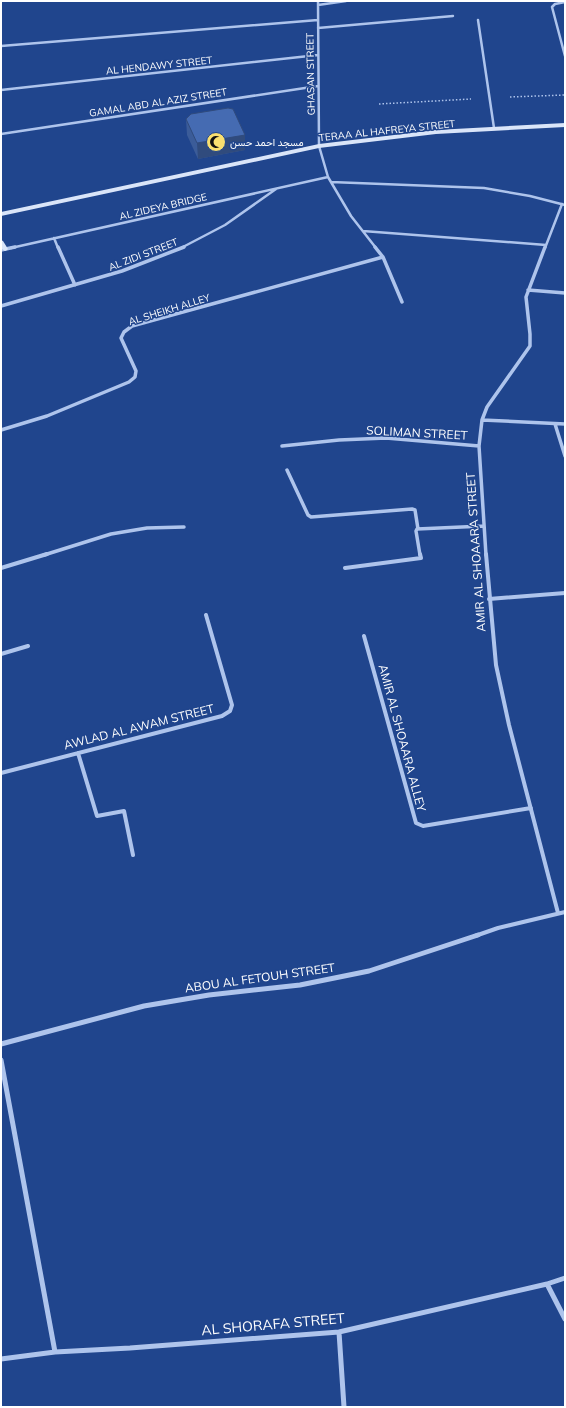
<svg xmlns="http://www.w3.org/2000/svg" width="566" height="1408" font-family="Mulish,Vazirmatn,sans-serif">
<rect width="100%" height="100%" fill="#20458d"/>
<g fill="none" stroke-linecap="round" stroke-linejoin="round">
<!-- path -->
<path stroke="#aec4ec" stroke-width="1.5" stroke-dasharray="1.5 2" stroke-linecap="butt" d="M510,97L565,95
M379,104L471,99"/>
<!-- street-far3 -->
<path stroke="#aec4ec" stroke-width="2.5" d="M318,1L319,146L328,177L351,216L376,248
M565,2L555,4L552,7L565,56
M318,5L346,1
M478,20L494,128
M318,28L453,16
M1,46L318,20
M1,90L318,55
M1,134L318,86
M331,182L484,188L530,196L565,205
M363,231L546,245
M54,238L58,248
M11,248L328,177
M181,248L225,225L276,189
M545,248L562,204"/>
<!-- street-far2 -->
<path stroke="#aec4ec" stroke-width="3.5" d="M58,247L75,285
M375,247L383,257L402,302
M1,250L15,247
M528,290L565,293
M1,306L122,271L184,247
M482,420L565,424
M555,424L565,456
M1,430L47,416L129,382L135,377L136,371L121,338L124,332L132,326L383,257
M282,446L339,440L386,438L479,446
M287,470L308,515L311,517L412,509L415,510L418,529
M44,555L111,534L147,528L184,527
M420,555L416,531L417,529L484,526
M486,555L479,446L482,420L487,407L530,346V334L526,297L545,247"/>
<!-- street-far1 -->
<path stroke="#aec4ec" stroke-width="4" d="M486,554L496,665L509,725L558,913
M1,568L47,554
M345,568L421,558L420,554
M489,599L565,593
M364,636L416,823L423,826L531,808
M1,654L28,646
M78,753L97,816L124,811L133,855
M1,773L222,716L230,711L232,705L206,615
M475,936L498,928L565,912"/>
<!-- street -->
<path stroke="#aec4ec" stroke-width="5" d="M1,1044L144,1006L209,995L300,985L369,971L478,935
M1,1060L55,1352
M547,1284L565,1319
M339,1332L344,1407
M1,1359L55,1352L130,1348L339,1332L547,1284L565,1278"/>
<!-- secondary -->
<path fill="#dae5f9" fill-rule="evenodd" d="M565,123V127L436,134L319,148L1,216V212L319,144L436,130Z
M1,240L3,241L8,249L7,250L5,251L2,249Z"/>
</g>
<!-- wall -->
<path fill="#3b5c99" d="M186,119L245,150L198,159L187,135Z"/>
<!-- shaded-wall -->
<path fill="#304b7d" d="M245,135V150L198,159L197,143Z"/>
<!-- building -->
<path fill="#456bb2" stroke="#304b7d" d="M228,108L233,109L245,135L197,143L186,119L191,114Z"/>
<!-- icons -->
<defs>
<g id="mosque-disc" transform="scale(1)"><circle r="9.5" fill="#f9df6f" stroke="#20458d"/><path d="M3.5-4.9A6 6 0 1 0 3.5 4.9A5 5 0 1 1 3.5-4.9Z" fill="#111"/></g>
</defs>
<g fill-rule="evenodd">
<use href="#mosque-disc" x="216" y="142"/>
</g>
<g text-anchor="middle" stroke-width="3" stroke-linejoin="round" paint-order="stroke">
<!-- far-street labels -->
<g font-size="10" fill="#fff" stroke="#20458d">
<text transform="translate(159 65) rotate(-6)" y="4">AL HENDAWY STREET</text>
<text transform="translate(310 74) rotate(-91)" y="4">GHASAN STREET</text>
<text transform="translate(158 102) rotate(-9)" y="4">GAMAL ABD AL AZIZ STREET</text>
<text transform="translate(387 130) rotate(-6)" y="4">TERAA AL HAFREYA STREET</text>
<text transform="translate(163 206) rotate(-13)" y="4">AL ZIDEYA BRIDGE</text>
<text transform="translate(143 254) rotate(-21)" y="4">AL ZIDI STREET</text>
<text transform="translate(169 309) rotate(-17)" y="4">AL SHEIKH ALLEY</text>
</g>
<!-- far-poi labels -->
<g font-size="10" fill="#fff" stroke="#20458d" text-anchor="start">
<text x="230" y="146">مسجد احمد حسن</text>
</g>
<!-- street labels -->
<g font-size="12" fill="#fff" stroke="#20458d">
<text transform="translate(417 433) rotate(3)" y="4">SOLIMAN STREET</text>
<text transform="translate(476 552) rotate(-94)" y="4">AMIR AL SHOAARA STREET</text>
<text transform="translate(139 727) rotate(-14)" y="4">AWLAD AL AWAM STREET</text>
<text transform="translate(402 738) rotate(75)" y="4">AMIR AL SHOAARA ALLEY</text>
<text transform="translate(260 978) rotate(-8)" y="4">ABOU AL FETOUH STREET</text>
</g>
<!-- near-street labels -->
<g font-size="14" fill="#fff" stroke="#20458d">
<text transform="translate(273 1324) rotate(-5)" y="5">AL SHORAFA STREET</text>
</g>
</g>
<!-- border -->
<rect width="566" height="1408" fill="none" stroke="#ffffff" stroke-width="4"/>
</svg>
